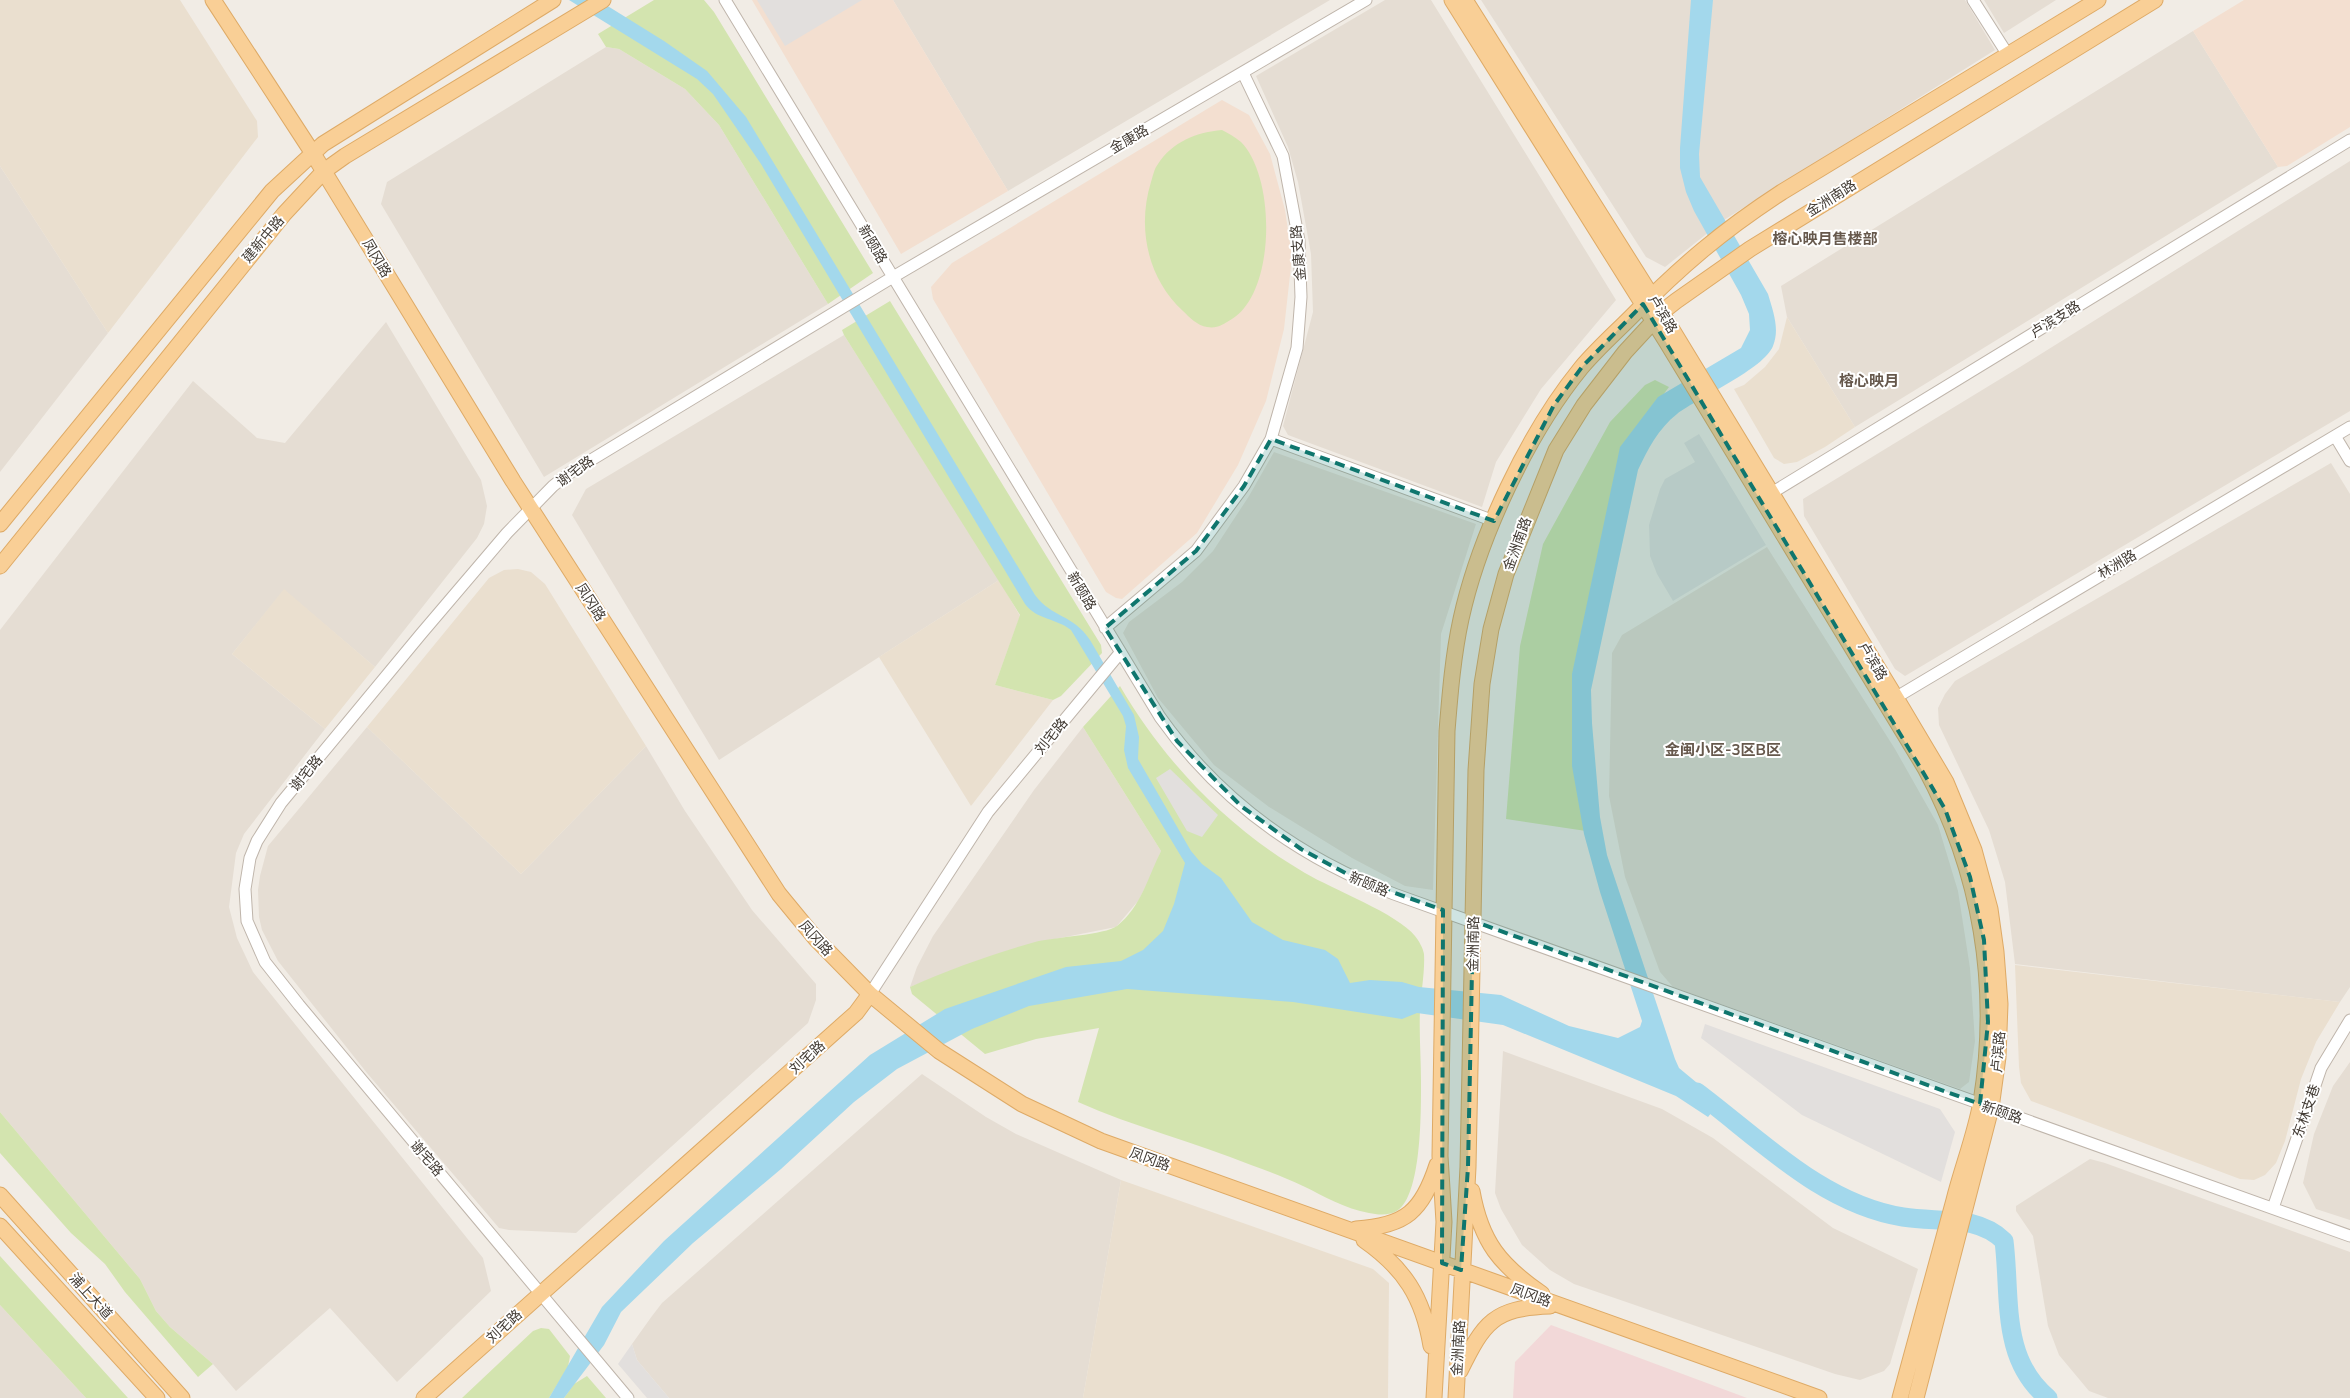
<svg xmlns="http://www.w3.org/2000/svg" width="2350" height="1398" font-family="Mulish,'Noto Sans SC',sans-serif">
<rect width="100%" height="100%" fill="#f1ece5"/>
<!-- residential -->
<path fill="#e5ddd3" d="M893,0H1330L1008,191Z
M1385,0H1431L1616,300L1541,389L1496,462L1482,507L1288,435L1283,426L1313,312L1311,254L1298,182L1288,147L1256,76Z
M1481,0H1965L1995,50L1724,220L1665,267L1646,257Z
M1984,0H2056L2004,33Z
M2193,31L2278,167L1855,427L1787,317L1781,286Z
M606,47L619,49L685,89L719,125L828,304L544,477L381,204L387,182Z
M2350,161V411L1905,676L1895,669L1804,516L1803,499L2020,367Z
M0,166L108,333L0,472Z
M386,322L481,480L487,506L484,524L477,538L375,667L284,590L232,654L325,729L244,834L236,853L229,907L237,938L253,972L483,1258L491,1291L397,1382L330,1308L236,1391L213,1364L170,1327L156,1311L140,1279L0,1112V630L193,381L257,438L285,443Z
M844,335L999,580L719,760L572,515L586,489Z
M1274,452L1476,524L1441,634L1433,890L1405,886L1352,858L1269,807L1214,765L1158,698L1123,633L1129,622L1182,582L1213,551L1249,496Z
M2331,463L2350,494V987L2340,1002L2015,964L2005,882L1989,830L1939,725L1938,708L1945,694L1955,681Z
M1767,547L1895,749L1938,825L1958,891L1970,968L1975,1041L1969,1082L1960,1089L1673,987L1660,972L1625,877L1609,796L1612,653L1622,635Z
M367,727L521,874L646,746L685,811L752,910L816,984V1000L808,1023L576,1233L509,1230L499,1228L367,1073L278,961L262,930L259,917L258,890L260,876L268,846Z
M1083,727L1161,851L1149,881L1138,901L1116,927L1035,943L953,970L910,987L917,967L933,936L1034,790Z
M1503,1051L1662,1109L1713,1138L1833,1228L1918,1269L1890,1364L1884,1371L1860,1380L1835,1374L1574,1284L1550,1270L1522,1245L1501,1209L1495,1193Z
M2350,1062V1220L2316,1209L2303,1183L2314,1134L2333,1086Z
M922,1074L986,1117L1016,1134L1121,1180L1083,1398H669L637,1360L632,1344L652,1316L662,1303Z
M2090,1159L2105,1163L2350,1252V1398H2108L2089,1391L2059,1355L2048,1326L2033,1236L2016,1211V1206Z
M0,1305L86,1398H0Z"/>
<!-- commercial -->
<path fill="#f3dfd0" d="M752,0H893L1008,191L901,254Z
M2244,0H2350V127L2287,166L2278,167L2193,31Z
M1222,100L1249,115L1270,154L1285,210L1292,257L1284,329L1266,401L1238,465L1197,533L1122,599L1116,598L1106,592L933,299L931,287L952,263Z"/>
<!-- education -->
<path fill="#eadfcf" d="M0,0H180L257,121L258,137L108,333L0,166Z
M1787,317L1855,427L1825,447L1797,462L1784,464L1774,458L1734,389L1744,385L1765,367L1779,349Z
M518,569L531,572L545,584L646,746L521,874L367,727L489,578L504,570Z
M999,580L1020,616L995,685L1053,700L971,806L879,657Z
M284,589L375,667L325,729L232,654Z
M2015,965L2340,1002L2316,1042L2301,1079L2285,1141L2276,1163L2265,1175L2254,1180L2240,1179L2031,1101L2021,1083L2019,1067Z
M1121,1180L1373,1269L1389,1283L1388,1398H1083Z"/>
<!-- medical -->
<path fill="#f2d8d8" d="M1551,1325L1747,1398H1513L1515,1362Z"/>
<!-- green -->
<path fill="#d3e4af" d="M654,0H704L714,12L873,273L828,304L719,125L685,89L619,49L606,47L598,34Z
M1222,130C1228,133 1235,137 1241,142C1276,177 1276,292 1232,319C1224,324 1217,329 1207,327C1198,326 1189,317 1183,311C1147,278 1137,227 1151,182C1153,176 1154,169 1158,164C1172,142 1197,132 1222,130Z
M890,301L1101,645L1102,653L1061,696L1053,700L995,685L1020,615L844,335L842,330Z
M1655,380L1669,387L1623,448L1592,600L1586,831L1506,819L1520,646L1543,544L1610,422L1645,385Z
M1120,686C1164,762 1229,829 1305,873C1332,889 1398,914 1415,936C1419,941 1423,948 1424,954C1425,972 1421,992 1420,1010C1419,1034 1421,1058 1421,1082C1421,1109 1422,1193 1398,1210C1390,1216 1378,1215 1369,1213C1345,1209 1324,1196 1303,1186C1286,1178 1268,1171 1251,1165C1194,1142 1134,1127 1078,1102L1099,1028L1036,1039L985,1054L912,994L910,987C950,969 993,954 1035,942C1054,937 1105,935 1117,926C1141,907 1148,877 1161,851L1083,727Z
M0,1112L140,1279L156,1311L170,1327L213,1364L198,1377L125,1292L105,1264L71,1233L0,1153Z
M0,1256L128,1398H86L0,1305Z
M541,1328L549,1329L570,1356L568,1367L549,1398H462L533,1331Z
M587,1376L606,1398H564L574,1384Z"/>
<!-- parking -->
<path fill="#e2dfdd" d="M757,0H862L785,46Z
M1699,434L1766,545L1673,601L1657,574L1650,556L1649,525L1660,489L1665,479L1695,462L1684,443Z
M1170,769L1218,815L1202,837L1187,831L1156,778Z
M1705,1024L1940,1109L1955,1132L1941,1182L1802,1115L1701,1038Z
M632,1344L637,1360L669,1398H647L618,1364Z"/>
<!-- water -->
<path fill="#a3d8ec" d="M569,0H598L664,41L707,71L746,117L1035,595C1052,618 1073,614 1090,640L1134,715L1139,737L1138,759L1191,851L1202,864L1221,878L1252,922L1283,940L1325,950L1338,959L1350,983L1370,980L1402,982L1419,987L1501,995L1569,1026L1618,1038L1640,1027L1642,1021L1600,892L1584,834L1572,766V674L1620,447L1658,397L1741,348L1750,330L1749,314L1741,295L1694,211L1686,192L1680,168V148L1691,0H1713L1699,154L1700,177L1768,294C1773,311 1780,329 1773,346C1764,369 1699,397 1677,414C1658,429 1648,449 1638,470L1591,690L1592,723L1600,817L1607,855L1675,1059L1679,1068L1720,1102L1708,1117L1676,1096L1503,1025L1417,1013L1402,1019L1293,1002L1127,989L1029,1006L972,1029L897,1069L854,1102L781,1169L693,1243L621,1312L604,1345L564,1398H549L602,1307L664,1241L870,1055L945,1009L1066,967L1121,961L1143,950L1163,931L1174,904L1185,863L1128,768L1124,750L1126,726L1123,716L1071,630C1056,618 1037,620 1025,604L761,164L713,94L697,79Z"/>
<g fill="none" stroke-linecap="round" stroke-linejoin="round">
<!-- river -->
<path stroke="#a3d8ec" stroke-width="19" d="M1697,1092C1760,1139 1822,1204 1903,1217C1938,1223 1976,1214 2004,1241C2011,1296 2000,1359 2048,1398"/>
<!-- minor casing -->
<g stroke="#bfb5ab" stroke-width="13">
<path id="minor" d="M725,0L1160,717C1219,800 1300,858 1394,894L2350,1236
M1973,0L2008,55
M2335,436L2350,461
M1271,439L1494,521
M1765,497L2350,140
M1105,628L1196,551L1244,486L1271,439L1297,348L1301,297L1299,241L1283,156L1243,73
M1890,701L2350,427
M870,994L988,812L1120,653
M2273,1208L2321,1068L2350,1020
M628,1398L299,1005L265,962L247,921L245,889L250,858L257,841L281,803L421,634L507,533L553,486L568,474L893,277L1366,0"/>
</g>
<!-- major casing -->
<g stroke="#deaa66" stroke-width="17">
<path id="major" d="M213,0L312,152L513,481L779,894L816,939L870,994L939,1051L1022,1104L1101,1141L1819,1398
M1452,0L1666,341L1925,768C1981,872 2000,986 1981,1102C1975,1135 1962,1168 1954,1200C1936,1266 1918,1332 1900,1398
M1465,0L1651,295L1896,698L1946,782L1974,850L1990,909L1996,952L2000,1004L1998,1057L1991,1108L1916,1398
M0,524L272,191L323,144L553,0
M0,566L284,214L324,171L345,156L603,0
M1472,1191C1481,1242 1500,1265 1542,1294
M0,1195L182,1398
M0,1226L157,1398
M1356,1229C1406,1226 1422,1211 1437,1165
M1364,1240C1404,1268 1423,1297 1431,1346
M1460,1371C1484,1322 1494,1308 1550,1306
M424,1398L856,1013L870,994
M1434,1398L1444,1222L1440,1156L1447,731C1450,694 1453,656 1461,619C1479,537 1528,433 1581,368C1596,350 1614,334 1631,317C1681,266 1722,231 1782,192L2098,0
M1456,1398L1468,1167L1476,770L1482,684L1491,629L1506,574L1556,450L1584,405L1625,352L1662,312L1676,301L1750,249L2155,0"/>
</g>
<!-- minor -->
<use href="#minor" stroke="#fff" stroke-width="11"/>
<!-- major -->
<use href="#major" stroke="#f9cf96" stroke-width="15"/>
</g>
<!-- marked area -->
<path fill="#0f766e" fill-opacity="0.2" stroke="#0f766e" stroke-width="4" stroke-dasharray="10 6" stroke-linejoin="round" d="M1643,304L1945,809L1970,877L1984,940L1988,1022L1980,1104L1473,921L1468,1167L1461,1270L1442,1263L1443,910L1358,880L1301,849L1241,806L1177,741L1105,628L1196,551L1244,486L1271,439L1494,521L1554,405L1582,367Z"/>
<g text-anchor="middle" stroke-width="4" stroke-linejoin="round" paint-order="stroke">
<!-- street labels -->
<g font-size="14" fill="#433c35" stroke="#fff">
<text transform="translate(1129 139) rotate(-30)" y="5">金康路</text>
<text transform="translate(1831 198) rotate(-32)" y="5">金洲南路</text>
<text transform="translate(263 239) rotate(-50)" y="5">建新中路</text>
<text transform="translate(873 244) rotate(59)" y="5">新颐路</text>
<text transform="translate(1298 253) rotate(-95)" y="5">金康支路</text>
<text transform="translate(377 258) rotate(59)" y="5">凤冈路</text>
<text transform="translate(1663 314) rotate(59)" y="5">卢滨路</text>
<text transform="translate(2055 319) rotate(-32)" y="5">卢滨支路</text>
<text transform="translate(575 471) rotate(-35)" y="5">谢宅路</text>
<text transform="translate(1517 544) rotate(-70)" y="5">金洲南路</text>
<text transform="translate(2117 564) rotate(-31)" y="5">林洲路</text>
<text transform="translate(1082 591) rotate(59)" y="5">新颐路</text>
<text transform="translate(591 602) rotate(57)" y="5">凤冈路</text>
<text transform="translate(1873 661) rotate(59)" y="5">卢滨路</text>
<text transform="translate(1051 736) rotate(-50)" y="5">刘宅路</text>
<text transform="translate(306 773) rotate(-50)" y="5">谢宅路</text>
<text transform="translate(1369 884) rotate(23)" y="5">新颐路</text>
<text transform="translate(816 938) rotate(48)" y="5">凤冈路</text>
<text transform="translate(1473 944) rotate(-89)" y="5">金洲南路</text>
<text transform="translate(1998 1052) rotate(-85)" y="5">卢滨路</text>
<text transform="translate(807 1057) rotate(-42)" y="5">刘宅路</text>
<text transform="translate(2306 1111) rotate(-71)" y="5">东林支巷</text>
<text transform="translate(2002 1112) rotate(19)" y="5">新颐路</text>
<text transform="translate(427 1158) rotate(50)" y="5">谢宅路</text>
<text transform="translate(1150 1159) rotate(20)" y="5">凤冈路</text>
<text transform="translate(1531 1295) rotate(20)" y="5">凤冈路</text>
<text transform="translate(91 1296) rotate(48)" y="5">浦上大道</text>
<text transform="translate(504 1326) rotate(-42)" y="5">刘宅路</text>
<text transform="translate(1458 1348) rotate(-87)" y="5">金洲南路</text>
</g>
<!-- neighbourhood labels -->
<g font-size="15" font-weight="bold" fill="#66584c" stroke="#fff">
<text x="1825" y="244">榕心映月售楼部</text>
<text x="1869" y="386">榕心映月</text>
<text x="1723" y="755">金闽小区-3区B区</text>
</g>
</g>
</svg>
